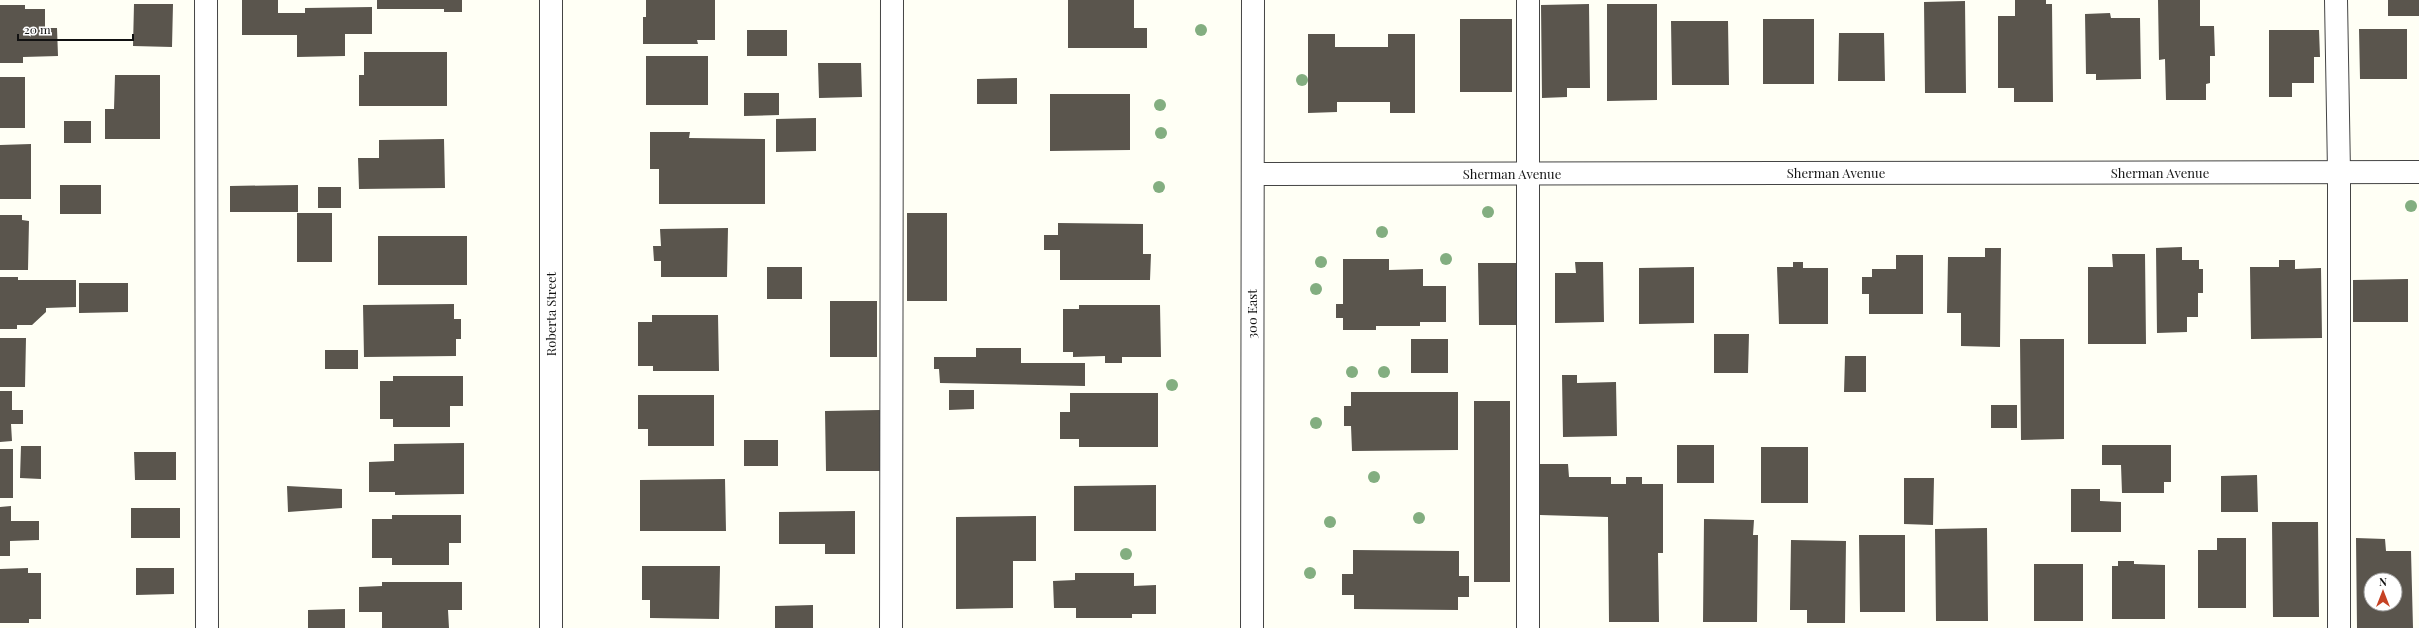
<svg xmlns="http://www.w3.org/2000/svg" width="2419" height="628" font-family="'Playfair Display',serif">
<rect width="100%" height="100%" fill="#fffff5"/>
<!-- building -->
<path fill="#5a554d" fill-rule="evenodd" d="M242,0H278V13H305V8L372,7V34H345V56L297,57V35H242Z
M377,0H462V12H444V9H377Z
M646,0H715V40H697L698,44H643V17H646Z
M1068,0H1134V28H1147V48H1068Z
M2015,0H2046V4H2052L2053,102H2014V88H1998V16H2015Z
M2158,0H2200V26H2214L2215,56H2210V83L2206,84V100H2166L2165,59L2159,60Z
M2388,0H2419V16H2388Z
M1965,1L1966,93H1925L1924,2Z
M134,4H173L172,47L133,46Z
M1589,4L1590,88H1567V97L1542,98L1541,5Z
M1607,4H1657V100L1607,101Z
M0,5H25V9H45V28H57L58,56L23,57V63H0Z
M2110,13L2111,18H2140L2141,79L2096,80V74H2086L2085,14Z
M1460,19H1512V92H1460Z
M1763,19H1814V84H1763Z
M1671,21H1728L1729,85H1672Z
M2359,29H2407V79H2360Z
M747,30H787V56H747Z
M2269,30H2319L2320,57H2314V83H2292V97H2269Z
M1839,33H1884L1885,81H1838Z
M1308,34H1335V47H1388V34H1415V113H1390V102H1337V112L1308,113Z
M364,52H447V106H359V75H364Z
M646,56H708V105H646Z
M818,63H861L862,97L819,98Z
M115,75H160V139H105V109H114Z
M0,77H25V128H0Z
M1017,78V104H977V79Z
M744,93H779V115L744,116Z
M1050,94H1130V150L1050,151Z
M816,118V151L776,152V119Z
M64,121H91V143H64Z
M650,132H690L689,138L765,139V204H659V169H650Z
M444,139L445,188L359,189L358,158H379V140Z
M31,144V199H0V145Z
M60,185H101V214H60Z
M298,185V212H230V186Z
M318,187H341V208H318Z
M297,213H332V262H297Z
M907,213H947V301H907Z
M0,215H22V220L29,221L28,270H0Z
M1058,223L1143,224V254H1151L1150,280H1060V250H1044V235H1058Z
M728,228L727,277H661V261H654L653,246H661L660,229Z
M378,236H467V285H378Z
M2182,247V260H2199V269H2203V293H2198V317H2187V332L2157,333L2156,248Z
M1985,248H2001L2000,347L1961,346V313H1947L1948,257H1985Z
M2112,254H2145L2146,344H2088V267H2113Z
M1896,255H1923V314H1869V294H1862V277H1872V269H1896Z
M1343,259H1389V270L1423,269V286H1446V322H1420V326H1376V330H1343V318H1336V304H1343Z
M2279,260H2295V269L2321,268L2322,338L2251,339L2250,267H2279Z
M1575,262H1603L1604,322L1555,323V273H1576Z
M1793,262H1803V268H1828V324H1779L1777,267H1793Z
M1478,263H1517V325H1479Z
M767,267H802V299H767Z
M1694,267V323L1639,324V268Z
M0,277H18V280H76V307L46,308V312L32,325H17V329H0Z
M2408,279V322H2353V280Z
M79,283H128V312L79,313Z
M830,301H877V357H830Z
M454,304V319H461V339H456V356L364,357L363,305Z
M1079,305H1160L1161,357H1122V363H1105V356L1073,357V352H1063V309H1079Z
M652,315H718L719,371H653V366H638V322H652Z
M1714,334H1749L1748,373H1714Z
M0,338H26L25,387H0Z
M1411,339H1448V373H1411Z
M2020,339H2064V439L2021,440Z
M976,348H1021V363H1085V386L940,383L939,369H934V357H976Z
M325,350H358V369H325Z
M1845,356H1866V392H1844Z
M1562,375H1577V383L1616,382L1617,436L1563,437Z
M393,376H463V406H450V427H393V419H380V381H393Z
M949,390H974V409L949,410Z
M0,391H12V410H23V424H11L12,441L0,442Z
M1351,392H1458V450L1352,451L1351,426H1344V406H1351Z
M1070,393H1158V447H1079V439H1060V412H1070Z
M638,395H714V446H648V429H638Z
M1474,401H1510V582H1474Z
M1991,405H2017V428H1991Z
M880,410L881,471H826L825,411Z
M744,440H778V466H744Z
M464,443V494L395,495V492H369V462L394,461V444Z
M1677,445H1714V483H1677Z
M2102,445H2171V482H2164V493H2122L2121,465H2102Z
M21,446H41V479L20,478Z
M1761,447H1808V503H1761Z
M0,449H13V498H0Z
M134,452H176V480H135Z
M1540,464H1568L1569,477H1611V484H1626V477H1642V484H1663V553H1658L1659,622H1609L1608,517L1540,515Z
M2257,475L2258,512H2221V476Z
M1904,478H1934L1933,525L1904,524Z
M725,479L726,531H640V480Z
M1156,485V531H1074V486Z
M287,486L342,489V508L288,512Z
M2071,489H2100V501L2121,502V532H2071Z
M11,506V521H39V540L10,541V556H0V507Z
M131,508H180V538H131Z
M855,511V554H825V544H779V512Z
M392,515H461V543H449V565H392V558H372V519H392Z
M1036,516V561H1013V608L956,609V517Z
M1704,519L1754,520L1753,535H1758L1757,622H1703Z
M2272,522H2318L2319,617H2273Z
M1987,528L1988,621H1936L1935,529Z
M1859,535H1905V612H1860Z
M2217,538H2246V608H2198V550H2217Z
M2356,538L2385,539L2386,551H2411L2413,628H2357ZM2371,580H2395V604H2371Z
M1791,540L1846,541L1845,623H1807V610H1790Z
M1353,550L1459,551V576H1469V597H1458V610L1354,609V595H1342V574H1353Z
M2118,561H2134V564L2165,565V619H2112V566H2118Z
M2034,564H2083V621H2034Z
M642,566H720L719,619L650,618V600H642Z
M28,568V573H41V619H29V623H0V569Z
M136,568H174V594L136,595Z
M1075,573H1134V586L1156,585V614H1132V618H1076V608H1054L1053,581L1075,580Z
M382,582H462V610H448L449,628H382V612H359V587L382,586Z
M813,605V628H775V606Z
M345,609V628H308V610Z"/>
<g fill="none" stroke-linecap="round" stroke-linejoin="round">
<!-- service casing -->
<g stroke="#444" stroke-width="24">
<path id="service" d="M206,0L207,628
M2336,0L2339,172V628
M891,628L892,0
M1528,628V0"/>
</g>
<!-- minor casing -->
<g stroke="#444" stroke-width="24">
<path id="minor" d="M551,0V628
M1253,174L2419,172"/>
</g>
<!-- tertiary casing -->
<g stroke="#444" stroke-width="24">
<path id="tertiary" d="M1252,628L1253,0"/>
</g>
<!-- service -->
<use href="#service" stroke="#fff" stroke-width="22"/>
<!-- minor -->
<use href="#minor" stroke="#fff" stroke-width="22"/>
<!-- tertiary -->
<use href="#tertiary" stroke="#fff" stroke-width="22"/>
</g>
<!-- trees -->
<g fill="#83ae80">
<circle cx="1201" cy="30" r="6"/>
<circle cx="1302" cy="80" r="6"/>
<circle cx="1160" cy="105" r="6"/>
<circle cx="1161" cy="133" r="6"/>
<circle cx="1159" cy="187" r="6"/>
<circle cx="2411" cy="206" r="6"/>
<circle cx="1488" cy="212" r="6"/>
<circle cx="1382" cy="232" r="6"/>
<circle cx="1446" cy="259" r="6"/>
<circle cx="1321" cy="262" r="6"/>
<circle cx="1316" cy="289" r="6"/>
<circle cx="1352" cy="372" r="6"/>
<circle cx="1384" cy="372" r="6"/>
<circle cx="1172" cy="385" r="6"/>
<circle cx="1316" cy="423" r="6"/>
<circle cx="1374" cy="477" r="6"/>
<circle cx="1419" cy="518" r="6"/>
<circle cx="1330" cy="522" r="6"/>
<circle cx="1126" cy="554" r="6"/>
<circle cx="1310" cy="573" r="6"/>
</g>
<g text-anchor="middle" stroke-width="4" stroke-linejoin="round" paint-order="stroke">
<!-- street labels -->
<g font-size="13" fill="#111" stroke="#fff">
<text x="1836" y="178">Sherman Avenue</text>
<text x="2160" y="178">Sherman Avenue</text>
<text x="1512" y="179">Sherman Avenue</text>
<text transform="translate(551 314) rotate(-90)" y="5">Roberta Street</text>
<text transform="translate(1252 314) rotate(-90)" y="5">300 East</text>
</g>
</g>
<!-- north arrow -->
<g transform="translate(2383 592)"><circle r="19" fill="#ffffff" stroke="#a0a0a0"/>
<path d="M0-3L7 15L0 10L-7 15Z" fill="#c64224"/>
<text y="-6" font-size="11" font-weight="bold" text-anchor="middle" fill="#111111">N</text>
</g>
<!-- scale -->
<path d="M18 34v6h115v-6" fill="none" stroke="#111111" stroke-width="2"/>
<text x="24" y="34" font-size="12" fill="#111111" stroke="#ffffff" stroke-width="3" paint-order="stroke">20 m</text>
</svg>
